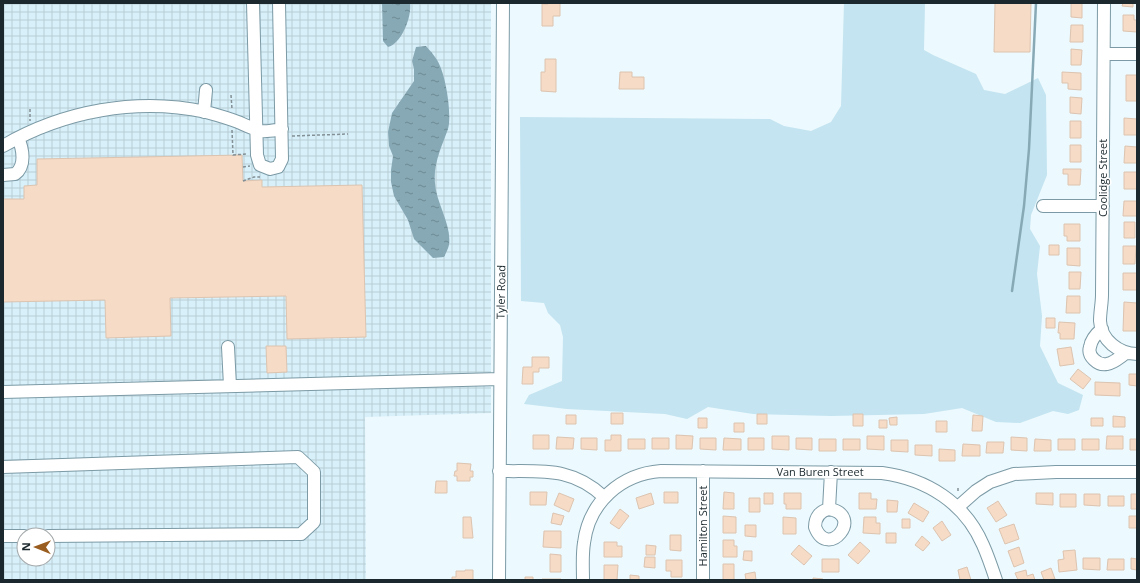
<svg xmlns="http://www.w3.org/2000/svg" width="1140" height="583" font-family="'Open Sans',sans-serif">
<defs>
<pattern id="industrial-grid" width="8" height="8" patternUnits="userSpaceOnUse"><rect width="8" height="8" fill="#d8f0fa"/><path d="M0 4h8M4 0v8" fill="none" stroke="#b9ced7"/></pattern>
<pattern id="water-ripples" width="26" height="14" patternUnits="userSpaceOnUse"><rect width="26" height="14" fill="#87a9b6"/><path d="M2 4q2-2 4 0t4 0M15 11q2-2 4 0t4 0" fill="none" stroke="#6e8a94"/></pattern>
</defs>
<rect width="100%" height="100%" fill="#ecf9fe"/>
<!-- industrial -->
<path fill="url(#industrial-grid)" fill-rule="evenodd" d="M3,3H491V413L365,417L366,580H3ZM24,535H48V559H24Z"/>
<!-- green -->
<path fill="#c3e4f0" d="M844,3H925L924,50L933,55L976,74L984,90L1005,94L1038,78L1046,95L1047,175L1031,215L1030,229L1040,246L1037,274L1042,316L1040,346L1058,383L1083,395L1079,410L1068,414L1053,411L1020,423L996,422L962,408L924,414L831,416L753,414L708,407L687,419L665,414L567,409L524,404L529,395L562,381L563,337L560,325L548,313L544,303L521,301L520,117L770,119L784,126L811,131L831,122L841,106Z"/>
<!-- water -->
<path fill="url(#water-ripples)" d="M382,3H410C412,16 402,43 388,47L383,41Z
M426,46C431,52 437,58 440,66C446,79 452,115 448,129C442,146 433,164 435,183C436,203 452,225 449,245C448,249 446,253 444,257L433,258L414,239L408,220L394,196L391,182V170L393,156L389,146L388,132L392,113L414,81V69L412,61L416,47Z"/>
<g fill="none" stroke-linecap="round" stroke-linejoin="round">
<!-- stream -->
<path stroke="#87a9b6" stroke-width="2.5" d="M1012,291L1024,206L1029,149L1036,3"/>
</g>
<!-- building -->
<path fill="#f6dbc6" stroke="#dcc4b0" d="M548,3H560V16H553V26H542V4H548Z
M995,3H1031L1030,52H994Z
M1071,3H1082V18L1071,17Z
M1123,3H1133V7L1122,6Z
M1123,15H1134V20H1137V32L1123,31Z
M1071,25H1083V42H1070Z
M1071,49L1082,50L1081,65H1071Z
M545,59H556V92L541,91V72H545Z
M620,72H632V77H644V89H619Z
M1062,72L1081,73V90L1068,89V83H1062Z
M1126,75H1137V101H1126Z
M1070,97L1082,98L1081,114L1070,113Z
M1124,118L1137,119V135H1124Z
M1070,121H1081V138H1070Z
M1070,145H1081V162H1070Z
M1125,146L1137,147V163H1124Z
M242,155L243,181L262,180V187L362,185L366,337L287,339L286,296L170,298L171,336L106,338L105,300L3,302V199H24V186L37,185V159Z
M1063,169H1081L1080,185H1068V174H1063Z
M1124,172H1137V189H1124Z
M1124,201H1137V216H1123Z
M1124,222H1135V238H1124Z
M1064,224H1080V241H1067V236H1064Z
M1049,245H1059V255H1049Z
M1123,246H1136L1135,264H1123Z
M1067,248H1080V266L1067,265Z
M1069,272H1081L1080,289H1069Z
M1123,273H1137V290H1123Z
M1067,296H1080V313H1066Z
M1124,302L1137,303V331H1123Z
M1046,318H1055V328H1046Z
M1059,322L1075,323L1074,339H1060V333H1058Z
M266,346H286L287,372L267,373Z
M1071,347L1074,364L1060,366L1057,349Z
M532,357H549V368H539V372H533V384H522L523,367H532Z
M1078,369L1091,379L1083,389L1070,379Z
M1129,374H1137V386L1129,385Z
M1095,382L1120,383V396L1095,395Z
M611,413H623V424H611Z
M757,414H767V424H757Z
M853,414H863V426H853Z
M566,415H576V424H566Z
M973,415L983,416L982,431H972Z
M1113,416L1125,417V427H1113Z
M897,417V425H890L889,418Z
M698,418H707V428H698Z
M1091,418H1103V426H1091Z
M879,420H887V428H879Z
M936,421H947V432H936Z
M734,423H744V432H734Z
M533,435H549V449H533Z
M611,435H621V451H605V440H611Z
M676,435L693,436L692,449H676Z
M772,436H789V450L772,449Z
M867,436H884V450L867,449Z
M1107,436H1123V449H1106Z
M557,437L574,438L573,449H556Z
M1011,437L1027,438V451L1011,450Z
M581,438H597V450L581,449Z
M652,438H669V449H652Z
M700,438H716V450L700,449Z
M724,438L741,439V450H723Z
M748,438H764V450H748Z
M796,438H812V450L796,449Z
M628,439H645V449H628Z
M819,439H836V451H819Z
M843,439H860V450H843Z
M1035,439L1051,440V451H1034Z
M1058,439H1075V450H1058Z
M1082,439H1099V450H1082Z
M1130,439H1137V450H1130Z
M891,440H908V452L891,451Z
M987,442H1004L1003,453H986Z
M963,444L980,445V456H962Z
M915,445H932V456L915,455Z
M939,449L955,450V461H939Z
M457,463L471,464L470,471H473V477H470V481H457V476H454L455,471H457Z
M436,481H447V493H435Z
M530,492H547L546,505H530Z
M664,492H678V503H664Z
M724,492L734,493V509H723Z
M559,493L574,499L569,512L554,505Z
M651,493L654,504L639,509L636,498Z
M764,493H773V504H764Z
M784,493H801V509H786V504H784Z
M859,493H871V499H877L876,509H859Z
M1036,493H1053V505L1036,504Z
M1060,494H1076V507H1060Z
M1084,494H1100V506L1084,505Z
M1131,494H1137V509H1131Z
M1108,496H1124V506H1108Z
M749,498H760V512H749Z
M887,500L898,501L897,512H887Z
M998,501L1007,515L996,522L987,508Z
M914,503L929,512L923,522L908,513Z
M620,509L629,516L619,529L610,523Z
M553,513L564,516L561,525L551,523Z
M723,516L736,517V533H723Z
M1129,516H1137V528H1129Z
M463,517H471L473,538H463Z
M783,517L796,518V534H783Z
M864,517H876V523H880V534L863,533Z
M902,519H910V528H902Z
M942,521L951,535L942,541L933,528Z
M1014,524L1019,539L1005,544L999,529Z
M745,525H756V537L745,536Z
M544,531H561V548L543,547Z
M886,533H896V543H886Z
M670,535H681V551L670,550Z
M922,536L930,543L923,551L915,545Z
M723,540H734V546H737V557H723Z
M604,542H617V546H622V557H604Z
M860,542L870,551L858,564L848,555Z
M646,545L656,546L655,555H646Z
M799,545L812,556L804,565L791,554Z
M1019,547L1024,563L1014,567L1008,551Z
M1075,550L1077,570L1059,572L1058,560L1064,559L1063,551Z
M744,551H752V561L743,560Z
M550,554L561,555V572H550Z
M645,557H655V568L644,567Z
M1083,558H1100V570L1083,569Z
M1131,558L1137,559V570L1131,569Z
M822,559H839V572H822Z
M1108,559H1124V570H1107Z
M666,560H682V577H671V571H666Z
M723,564H734V580H723Z
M604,565H618L617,580H604Z
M967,567L971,580H960L958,570Z
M1051,568L1055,579L1044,580L1041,572Z
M465,570H473V580H452V577H456V571H465Z
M1026,570L1027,576L1033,574L1035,580H1018L1015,573Z
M755,572L756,580H746L745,574Z
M630,575L639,576V580H630Z
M525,577H533V580H525Z
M813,578L823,579V580H813Z
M542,579H561V580H542Z"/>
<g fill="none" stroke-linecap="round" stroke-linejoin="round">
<!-- minor casing -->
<g stroke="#7b9aa5" stroke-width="14">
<path id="minor" d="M253,3L257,155L260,165L270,169L278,167L282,159L279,3
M1104,3L1102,295C1102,303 1100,312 1100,321C1101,340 1119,354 1137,354
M1104,54H1137
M204,112L206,90
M3,146C63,111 137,97 206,112C217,115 228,118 238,122C245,125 253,129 261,131C267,132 275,130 282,129
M3,175L15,174C26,166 23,149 18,138
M1043,206H1103
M1102,329C1096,334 1091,340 1090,347C1087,356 1098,366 1107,364C1114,363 1120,357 1126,353
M228,347L230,386
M3,392L500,379
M3,467L298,457L314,472V522L301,534L48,536
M499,471C541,472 571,466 604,497
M958,507L976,491L990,482L1014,474L1056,472H1137
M829,509C865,515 828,561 815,527C815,517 820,511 829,509L831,472
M3,536H24
M499,580L503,3
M583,580C583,568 582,555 584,543C589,502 621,474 661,471L882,473C927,479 965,503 983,545C988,556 992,568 996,580
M703,580V471"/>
</g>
<!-- path -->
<path stroke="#839095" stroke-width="1.5" stroke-dasharray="3 2" stroke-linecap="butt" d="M231,95L232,109
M30,109V121
M232,130L233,155L246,154
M292,136L348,134
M243,167L250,166
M243,181L254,177H260
M958,491V486"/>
<!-- minor -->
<use href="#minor" stroke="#fff" stroke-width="12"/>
</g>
<g text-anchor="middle" stroke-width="3" stroke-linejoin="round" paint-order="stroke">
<!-- street labels -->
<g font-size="11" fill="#1b282d" stroke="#fff">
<text transform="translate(1103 178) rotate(-90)" y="4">Coolidge Street</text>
<text transform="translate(501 292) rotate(-89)" y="4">Tyler Road</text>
<text x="820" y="476">Van Buren Street</text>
<text transform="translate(703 526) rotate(-90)" y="4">Hamilton Street</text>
</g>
</g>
<!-- border -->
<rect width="1140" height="583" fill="none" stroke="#1b282d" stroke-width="8"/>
<!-- north arrow -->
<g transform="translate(36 547) rotate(271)"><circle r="19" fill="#ffffff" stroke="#a4a9ab"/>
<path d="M0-3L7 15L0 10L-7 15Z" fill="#995d1f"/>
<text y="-6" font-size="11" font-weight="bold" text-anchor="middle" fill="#1b282d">N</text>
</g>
</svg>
